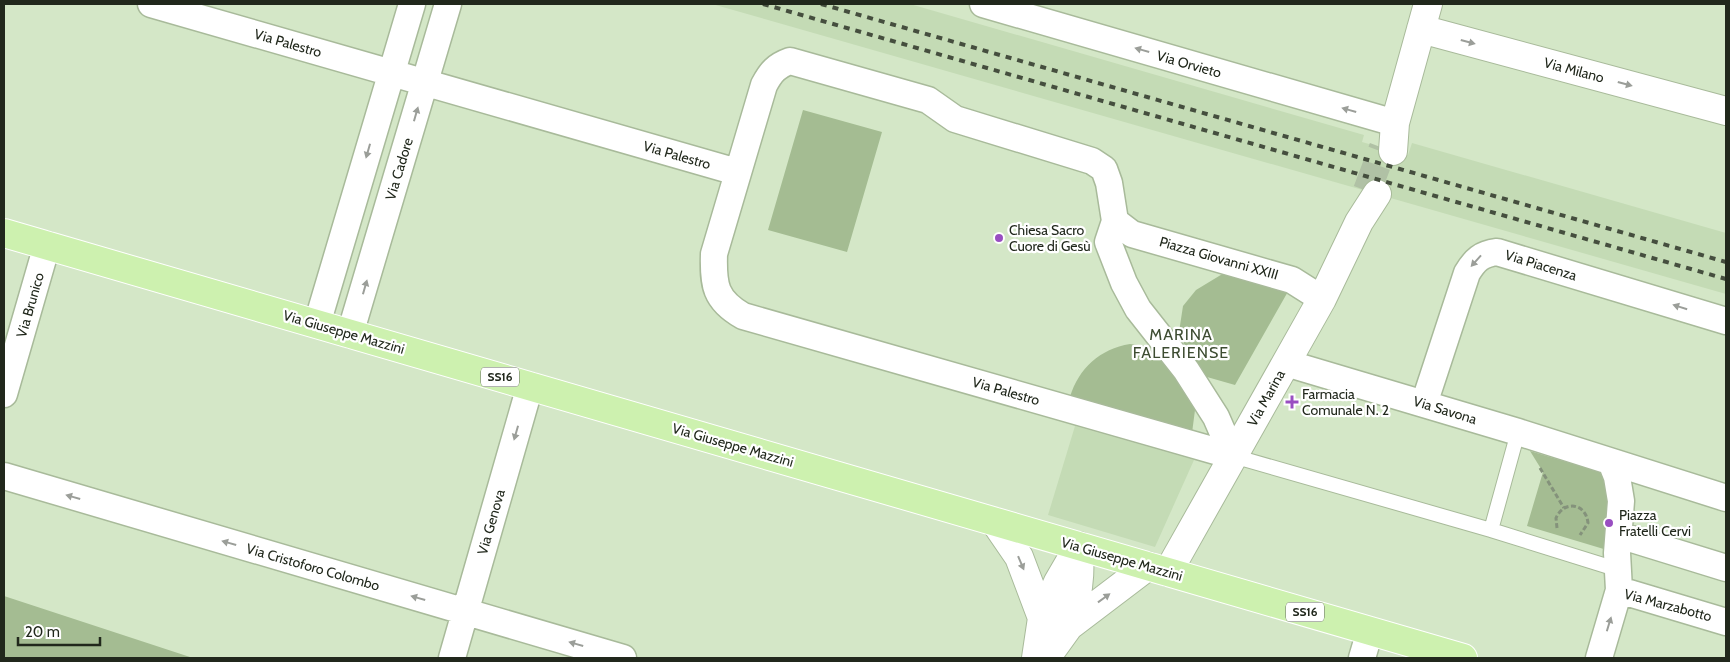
<svg xmlns="http://www.w3.org/2000/svg" width="1730" height="662" font-family="Cabin,sans-serif">
<rect width="100%" height="100%" fill="#d4e7c7"/>
<!-- built -->
<path fill="#c4dbb5" d="M712,4H910L1364,135L1362,142L1383,148L1408,155L1412,143L1726,233V294Z
M1075,426L1194,460L1155,547L1048,515Z"/>
<!-- green -->
<path fill="#a4bc92" d="M803,110L882,132L847,252L768,230Z
M1229,270L1290,288L1235,385L1207,377L1191,360L1179,332L1183,306L1196,290Z
M1130,344L1146,346L1159,356L1190,394L1195,410L1192,433L1070,397C1079,368 1100,349 1130,344Z
M1530,451L1617,477V553L1527,526L1543,472Z
M4,596L193,658H4Z"/>
<g fill="none" stroke-linecap="round" stroke-linejoin="round">
<!-- secondary-tunnel -->
<path stroke="#b0c1a5" stroke-width="28" stroke-dasharray="28 14" stroke-linecap="butt" d="M1367,191L1383,148"/>
<!-- lane casing -->
<g stroke="#a8ba9a" stroke-width="16">
<path id="lane" d="M1233,456L1491,530L1616,569
M1491,530L1518,432"/>
</g>
<!-- street casing -->
<g stroke="#a8ba9a" stroke-width="29">
<path id="street" d="M151,4L737,172
M983,4L1395,123
M790,61L928,100L955,119L1092,161L1104,169L1109,183L1115,221L1108,242L1124,283L1138,309L1186,370L1216,417L1233,456L743,316C715,300 713,285 714,254L764,85C771,72 776,66 790,61Z
M1115,221L1132,234L1292,280L1322,299
M317,324L412,4
M350,334L448,4
M1286,363L1518,432L1726,498
M4,394L47,245
M1424,404L1467,273C1475,260 1481,254 1497,252L1726,321
M4,476L623,658
M1619,535L1726,568
M1619,590L1726,622
M452,658L530,386
M1362,658L1370,631
M1599,658L1619,590L1617,553L1621,501L1617,477L1611,462"/>
</g>
<!-- secondary casing -->
<g stroke="#a8ba9a" stroke-width="30">
<path id="secondary" d="M1421,29L1726,111
M1393,151L1395,123L1428,4
M995,522L1019,557L1042,618L1036,658
M1168,572L1322,299L1359,222L1377,194
M1042,618L1058,582L1079,546
M1069,626C1078,595 1081,578 1079,546
M1046,658L1069,626L1148,566"/>
</g>
<!-- primary casing -->
<g stroke="#fff" stroke-width="30">
<path id="primary" d="M4,233L1463,658"/>
</g>
<!-- path -->
<path stroke="#84927b" stroke-width="3" stroke-dasharray="5 2.5" stroke-linecap="butt" d="M1540,468L1564,508
M1557,528L1556,518C1564,500 1586,503 1588,523L1580,535"/>
<!-- lane -->
<use href="#lane" stroke="#fff" stroke-width="14"/>
<!-- street -->
<use href="#street" stroke="#fff" stroke-width="26"/>
<!-- secondary -->
<use href="#secondary" stroke="#fff" stroke-width="28"/>
<!-- primary -->
<use href="#primary" stroke="#cdf1af" stroke-width="28"/>
<!-- rail -->
<path stroke="#454e3e" stroke-width="4" stroke-dasharray="6 6" stroke-linecap="butt" d="M763,4L1726,279
M821,4L1726,262"/>
</g>
<!-- one-way arrows -->
<defs><path id="oneway-solid" d="M-6-.8H1V-3.2L6.5 0L1 3.2V.8H-6Z" transform="scale(1.25)"/></defs>
<g fill="#9b9e99">
<use href="#oneway-solid" transform="translate(1468 42) rotate(15)"/>
<use href="#oneway-solid" transform="translate(1142 50) rotate(-164)"/>
<use href="#oneway-solid" transform="translate(1625 84) rotate(15)"/>
<use href="#oneway-solid" transform="translate(1349 110) rotate(-164)"/>
<use href="#oneway-solid" transform="translate(416 114) rotate(-74)"/>
<use href="#oneway-solid" transform="translate(368 151) rotate(106)"/>
<use href="#oneway-solid" transform="translate(1476 261) rotate(132)"/>
<use href="#oneway-solid" transform="translate(365 287) rotate(-74)"/>
<use href="#oneway-solid" transform="translate(1680 307) rotate(-163)"/>
<use href="#oneway-solid" transform="translate(516 433) rotate(106)"/>
<use href="#oneway-solid" transform="translate(73 497) rotate(-164)"/>
<use href="#oneway-solid" transform="translate(229 543) rotate(-164)"/>
<use href="#oneway-solid" transform="translate(1021 563) rotate(67)"/>
<use href="#oneway-solid" transform="translate(418 598) rotate(-164)"/>
<use href="#oneway-solid" transform="translate(1104 598) rotate(-36)"/>
<use href="#oneway-solid" transform="translate(1609 624) rotate(-73)"/>
<use href="#oneway-solid" transform="translate(576 644) rotate(-164)"/>
</g>
<!-- markers -->
<g fill="#994ec1" stroke="#fff" stroke-width="2">
<circle cx="999" cy="238" r="5"/>
<path d="M1289.5 394.5h5v5h5v5h-5v5h-5v-5h-5v-5h5z"/>
<circle cx="1609" cy="523" r="5"/>
</g>
<g text-anchor="middle" stroke-width="4.5" stroke-linejoin="round" paint-order="stroke">
<!-- shield labels -->
<g fill="#fff" stroke="#646860" stroke-width="1">
<rect x="481" y="367.5" width="38" height="19" rx="4"/>
<rect x="1286" y="602.5" width="38" height="19" rx="4"/>
</g>
<g font-size="12" font-weight="bold" fill="#21281c">
<text x="500" y="381">SS16</text>
<text x="1305" y="616">SS16</text>
</g>
<!-- street labels -->
<g font-size="14" fill="#21281c" stroke="#fff">
<text transform="translate(288 43) rotate(16)" y="5">Via Palestro</text>
<text transform="translate(1189 64) rotate(16)" y="5">Via Orvieto</text>
<text transform="translate(1574 70) rotate(15)" y="5">Via Milano</text>
<text transform="translate(677 155) rotate(16)" y="5">Via Palestro</text>
<text transform="translate(399 169) rotate(-73)" y="5">Via Cadore</text>
<text transform="translate(1219 258) rotate(16)" y="5">Piazza Giovanni XXIII</text>
<text transform="translate(1541 265) rotate(17)" y="5">Via Piacenza</text>
<text transform="translate(30 305) rotate(-74)" y="5">Via Brunico</text>
<text transform="translate(344 332) rotate(16)" y="5">Via Giuseppe Mazzini</text>
<text transform="translate(1006 391) rotate(16)" y="5">Via Palestro</text>
<text transform="translate(1266 398) rotate(-61)" y="5">Via Marina</text>
<text transform="translate(1445 410) rotate(17)" y="5">Via Savona</text>
<text transform="translate(733 445) rotate(16)" y="5">Via Giuseppe Mazzini</text>
<text transform="translate(491 522) rotate(-74)" y="5">Via Genova</text>
<text transform="translate(1122 559) rotate(16)" y="5">Via Giuseppe Mazzini</text>
<text transform="translate(313 567) rotate(16)" y="5">Via Cristoforo Colombo</text>
<text transform="translate(1668 605) rotate(15)" y="5">Via Marzabotto</text>
</g>
<!-- poi labels -->
<g font-size="14" fill="#21281c" stroke="#fff" text-anchor="start">
<text x="1009" y="235">Chiesa Sacro<tspan x="1009" dy="16">Cuore di Gesù</tspan></text>
<text x="1302" y="399">Farmacia<tspan x="1302" dy="16">Comunale N. 2</tspan></text>
<text x="1619" y="520">Piazza<tspan x="1619" dy="16">Fratelli Cervi</tspan></text>
</g>
<!-- quarter labels -->
<g font-size="16" letter-spacing="1" fill="#3d4c31" stroke="#fff">
<text x="1181" y="340">MARINA<tspan x="1181" dy="18">FALERIENSE</tspan></text>
</g>
</g>
<!-- border -->
<rect width="1730" height="662" fill="none" stroke="#21281c" stroke-width="10"/>
<!-- scale -->
<path d="M18 637v8h82v-8" fill="none" stroke="#21281c" stroke-width="2.5"/>
<text x="25" y="637" font-size="15" fill="#21281c" stroke="#ffffff" stroke-width="4" paint-order="stroke">20 m</text>
</svg>
